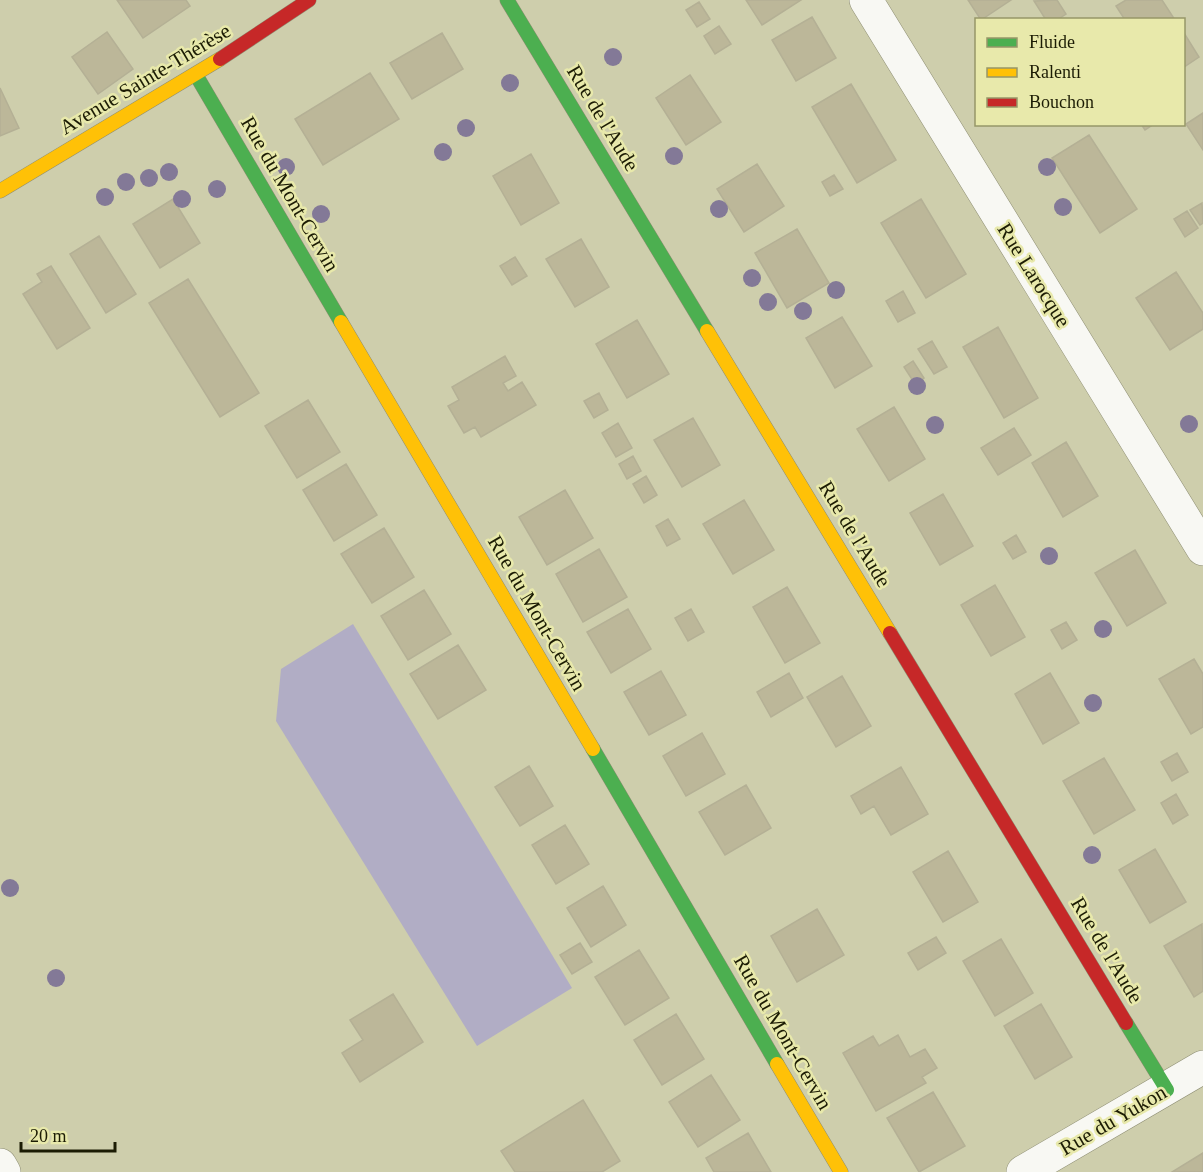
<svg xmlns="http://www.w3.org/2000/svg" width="1203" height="1172" font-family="Georgia,serif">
<rect width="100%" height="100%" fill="#ceceac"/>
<!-- forest -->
<path fill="#b1adc5" d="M353,624L572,988L477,1046L276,721L281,669Z"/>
<!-- building -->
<path fill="#bcb799" stroke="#b4b095" stroke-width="1.5" d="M117,0H186L190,6L143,38Z
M746,0H801L762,25Z
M968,0H1011L981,20Z
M1057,0L1066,14L1057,20H1046L1034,1Z
M1126,0H1162L1175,20H1125L1116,6Z
M699,2L710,19L697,27L686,10Z
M812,17L836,58L796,81L772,40Z
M719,26L731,44L715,54L704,36Z
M107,32L133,69L98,94L72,57Z
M442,33L463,69L412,99L390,63Z
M1184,33L1199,57L1184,67Z
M370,73L399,119L323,165L295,119Z
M690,75L721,122L686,145L656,98Z
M851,84L896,160L857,183L812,107Z
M0,88L19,128L0,136Z
M1203,113V150L1186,124Z
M1141,124H1154L1145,130Z
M1089,135L1137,209L1100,233L1052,158Z
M531,154L559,203L521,225L493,176Z
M757,164L784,206L744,232L717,189Z
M834,175L843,189L830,196L822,182Z
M173,199L200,243L160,268L133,224Z
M921,199L966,274L926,298L881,223Z
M1202,203L1203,223L1200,225L1190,210Z
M1187,211L1198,228L1185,237L1174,219Z
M797,229L829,283L787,308L755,253Z
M99,236L136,294L106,313L70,254Z
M581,239L609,287L575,307L546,259Z
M515,257L527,276L512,285L500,266Z
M51,266L90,328L57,349L23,294L42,282L37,274Z
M1176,272L1203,313V329L1170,350L1136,298Z
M188,279L259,393L220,417L149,303Z
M903,291L915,313L898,322L886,301Z
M842,317L872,366L835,388L806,338Z
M637,320L669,374L627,398L596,344Z
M998,327L1038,398L1004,418L963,347Z
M932,341L947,367L934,374L918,349Z
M505,356L516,376L503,383L508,391L522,382L536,405L481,437L475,427L464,433L448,406L459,400L452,387Z
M913,361L924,378L915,384L904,367Z
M599,393L608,410L594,418L584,401Z
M308,400L340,452L297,478L265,426Z
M894,407L925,459L889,481L857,429Z
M693,418L720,465L682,487L654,440Z
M618,423L632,448L616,457L602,433Z
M1014,428L1031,455L998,475L981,448Z
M1066,442L1098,496L1063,517L1032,463Z
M633,456L641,471L627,479L619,464Z
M346,464L377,515L334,541L303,490Z
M646,476L657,495L644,503L633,484Z
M565,490L593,538L547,565L519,517Z
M943,494L973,546L940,565L910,513Z
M744,500L774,550L733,574L703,524Z
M668,519L680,539L667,546L656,526Z
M384,528L414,577L372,603L341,554Z
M1016,535L1026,552L1013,559L1003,543Z
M599,549L627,597L583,622L556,574Z
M1135,550L1166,603L1127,626L1095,573Z
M995,585L1025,637L991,656L961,605Z
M787,587L820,643L785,663L753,607Z
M424,590L451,634L408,660L381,616Z
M628,609L651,649L611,673L587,632Z
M691,609L704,632L688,641L675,618Z
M1066,622L1077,640L1062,649L1051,630Z
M458,645L486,690L438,719L410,674Z
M1194,659L1203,674V727L1191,734L1159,679Z
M661,671L686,715L649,735L624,692Z
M789,673L803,698L771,717L757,692Z
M1050,673L1079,723L1043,744L1015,694Z
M842,676L871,726L836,747L807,697Z
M702,733L725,774L686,796L663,756Z
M1177,753L1188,772L1172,781L1161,762Z
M1104,758L1135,810L1094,834L1063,781Z
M529,766L553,806L520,826L495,787Z
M901,767L928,814L891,835L874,806L861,814L851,796Z
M746,785L771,828L725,855L699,812Z
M1176,794L1188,815L1173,824L1161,803Z
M565,825L589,864L556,884L532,845Z
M1155,849L1186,902L1150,923L1119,870Z
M948,851L978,902L943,922L913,872Z
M603,886L626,925L591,947L567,908Z
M817,909L844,955L797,982L771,936Z
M1202,924L1203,991L1194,997L1164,946Z
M936,937L946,953L918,970L908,953Z
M1001,939L1033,993L995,1016L963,961Z
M580,943L592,962L572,974L560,955Z
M639,950L669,998L625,1025L595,977Z
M393,994L423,1042L360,1082L342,1053L363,1040L350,1020Z
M1041,1004L1072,1057L1035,1079L1004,1026Z
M676,1014L704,1059L662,1085L634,1040Z
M898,1035L910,1057L925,1049L937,1068L922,1077L926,1083L876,1111L843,1053L873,1036L879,1046Z
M711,1075L740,1120L698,1147L669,1102Z
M933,1092L965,1146L919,1172L887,1118Z
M583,1100L620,1161L602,1172H515L501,1151Z
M748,1133L771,1172H714L706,1158Z
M1203,1153V1172H1172Z"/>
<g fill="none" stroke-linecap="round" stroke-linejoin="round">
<!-- street casing -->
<g stroke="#8e8e73" stroke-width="34">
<path id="street" d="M866,0L1203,549
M0,1165L4,1172
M1023,1172L1203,1067"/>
</g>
<!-- fast casing -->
<g stroke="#8e8e73" stroke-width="15">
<path id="fast" d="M507,0L707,331
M196,75L341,322
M593,749L777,1064
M1126,1023L1167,1090"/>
</g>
<!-- slow casing -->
<g stroke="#8e8e73" stroke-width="15">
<path id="slow" d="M0,191L220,59
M341,322L593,749
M707,331L890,633
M777,1064L841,1172"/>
</g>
<!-- jam casing -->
<g stroke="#8e8e73" stroke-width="15">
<path id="jam" d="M220,59L309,0
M890,633L1126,1023"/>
</g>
<!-- street -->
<use href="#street" stroke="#f8f8f3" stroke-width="33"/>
<!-- fast -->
<use href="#fast" stroke="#4caf50" stroke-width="14"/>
<!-- slow -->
<use href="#slow" stroke="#ffc107" stroke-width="14"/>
<!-- jam -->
<use href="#jam" stroke="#c62828" stroke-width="14"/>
</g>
<!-- trees -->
<g fill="#837997">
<circle cx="613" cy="57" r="9"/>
<circle cx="510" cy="83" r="9"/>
<circle cx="466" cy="128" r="9"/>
<circle cx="443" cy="152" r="9"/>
<circle cx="674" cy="156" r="9"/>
<circle cx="286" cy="167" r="9"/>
<circle cx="1047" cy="167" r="9"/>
<circle cx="169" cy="172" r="9"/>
<circle cx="149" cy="178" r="9"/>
<circle cx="126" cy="182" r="9"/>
<circle cx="217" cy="189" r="9"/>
<circle cx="105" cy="197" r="9"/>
<circle cx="182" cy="199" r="9"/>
<circle cx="1063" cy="207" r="9"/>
<circle cx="719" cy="209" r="9"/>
<circle cx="321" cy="214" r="9"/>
<circle cx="752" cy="278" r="9"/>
<circle cx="836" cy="290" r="9"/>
<circle cx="768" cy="302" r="9"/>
<circle cx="803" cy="311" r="9"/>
<circle cx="917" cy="386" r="9"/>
<circle cx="1189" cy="424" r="9"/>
<circle cx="935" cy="425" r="9"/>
<circle cx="1049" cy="556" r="9"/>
<circle cx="1103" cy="629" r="9"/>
<circle cx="1093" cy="703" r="9"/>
<circle cx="1092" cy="855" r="9"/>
<circle cx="10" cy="888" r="9"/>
<circle cx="56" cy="978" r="9"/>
</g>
<g text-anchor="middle" stroke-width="5" stroke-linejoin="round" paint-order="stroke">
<!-- street labels -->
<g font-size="21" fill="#1c1c04" stroke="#e8e9ab">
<text transform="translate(145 79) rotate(-31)" y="7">Avenue Sainte-Thérèse</text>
<text transform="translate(603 118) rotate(59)" y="7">Rue de l'Aude</text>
<text transform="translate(290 194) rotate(60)" y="7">Rue du Mont-Cervin</text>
<text transform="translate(1034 275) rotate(58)" y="7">Rue Larocque</text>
<text transform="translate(855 534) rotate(59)" y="7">Rue de l'Aude</text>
<text transform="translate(537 613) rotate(60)" y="7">Rue du Mont-Cervin</text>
<text transform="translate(1107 950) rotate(59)" y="7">Rue de l'Aude</text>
<text transform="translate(783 1032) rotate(60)" y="7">Rue du Mont-Cervin</text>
<text transform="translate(1113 1120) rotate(-30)" y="7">Rue du Yukon</text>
</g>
</g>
<!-- legend -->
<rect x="975" y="18" width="210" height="108" fill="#e8e9ab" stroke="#969768" stroke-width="1.5"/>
<rect x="987" y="38" width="30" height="9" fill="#4caf50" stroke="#969768" stroke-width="1.5"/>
<text x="1029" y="48" font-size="18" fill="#1c1c04">Fluide</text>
<rect x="987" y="68" width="30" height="9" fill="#ffc107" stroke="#969768" stroke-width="1.5"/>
<text x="1029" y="78" font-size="18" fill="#1c1c04">Ralenti</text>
<rect x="987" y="98" width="30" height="9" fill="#c62828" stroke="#969768" stroke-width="1.5"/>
<text x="1029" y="108" font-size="18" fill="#1c1c04">Bouchon</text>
<!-- scale -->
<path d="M21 1142v9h94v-9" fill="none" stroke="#1c1c04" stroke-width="3"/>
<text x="30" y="1142" font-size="18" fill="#1c1c04" stroke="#e8e9ab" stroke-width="4.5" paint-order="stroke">20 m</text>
</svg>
